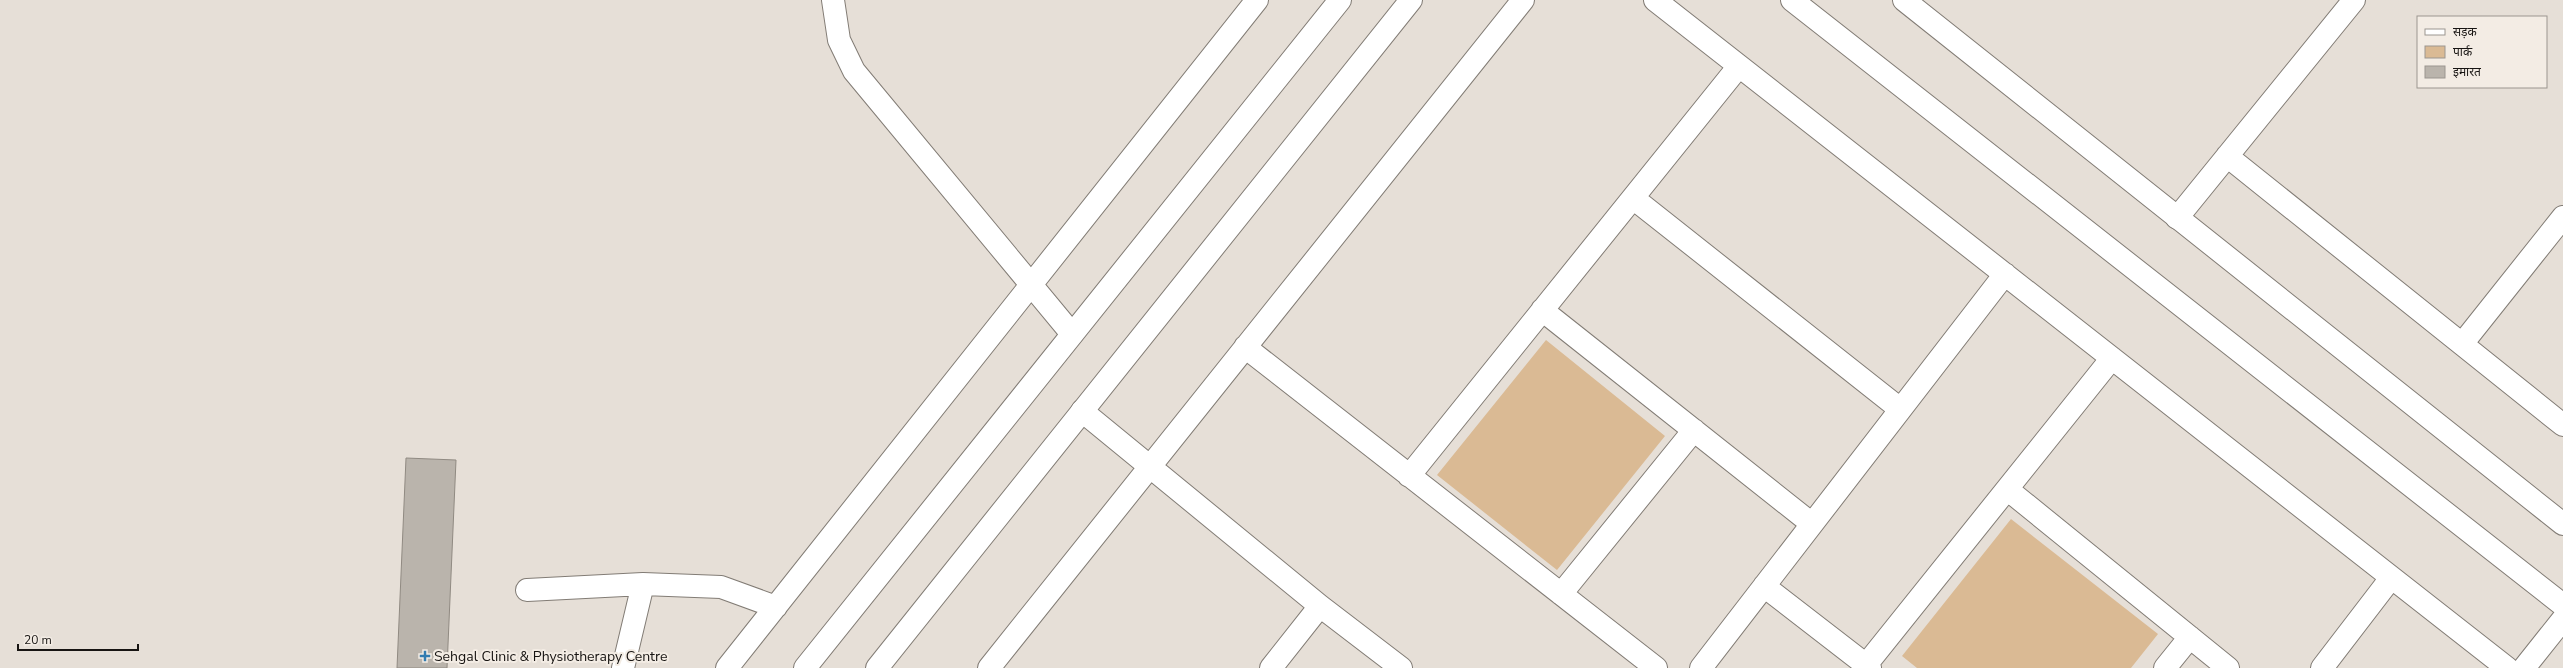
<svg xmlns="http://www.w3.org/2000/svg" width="2563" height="668" font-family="'Nunito Sans','Noto Sans Devanagari',sans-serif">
<rect width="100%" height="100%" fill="#e6dfd7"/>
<!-- green -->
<path fill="#daba94" d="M1546,340L1665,436L1557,570L1437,475Z
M2011,519L2158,634L2131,668H1917L1902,656Z"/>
<!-- building -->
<path fill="#bab4ac" stroke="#908a82" d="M406,458L456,460L447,668H397Z"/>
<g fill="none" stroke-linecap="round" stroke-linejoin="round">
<!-- street casing -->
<g stroke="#827c75" stroke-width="24">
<path id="street" d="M833,0L839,40L854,71L1072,334
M1655,0L2507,668
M2227,156L2563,425
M1633,198L1900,409
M2177,218L2354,0
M1542,310L1812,524
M2462,344L2563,217
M1245,347L1656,668
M1082,411L1320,606L1401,668
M1409,476L1739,66
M2007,489L2228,668
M1764,586L1870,668
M527,590L643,584
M1561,594L1694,430
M1866,665L2112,358
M623,668L643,584L721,587L776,607
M727,668L1257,0
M989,668L1523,0
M1271,668L1320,606
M1701,668L2005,274
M2165,668L2190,637
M2322,668L2391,578
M2524,668L2563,619"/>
</g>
<!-- secondary casing -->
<g stroke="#827c75" stroke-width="24">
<path id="secondary" d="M1792,0L2563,605
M1904,0L2563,524
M805,668L1340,0
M877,668L1411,0"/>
</g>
<!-- street -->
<use href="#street" stroke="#fff" stroke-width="22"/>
<!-- secondary -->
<use href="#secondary" stroke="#fff" stroke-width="22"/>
</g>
<!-- markers -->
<path fill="#337cb0" stroke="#f3ece4" stroke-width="1.5" d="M423 650h4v4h4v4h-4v4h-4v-4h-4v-4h4z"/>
<g text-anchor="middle" stroke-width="4" stroke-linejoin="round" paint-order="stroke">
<!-- poi labels -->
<g font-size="14" fill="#171412" stroke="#f3ece4" text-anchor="start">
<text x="434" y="661">Sehgal Clinic &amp; Physiotherapy Centre</text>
</g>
</g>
<!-- legend -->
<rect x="2417" y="16" width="130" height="72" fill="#f3ece4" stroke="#9b9690"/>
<rect x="2425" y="29" width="20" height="6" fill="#ffffff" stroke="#9b9690"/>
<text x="2453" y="36" font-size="12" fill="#171412">सड़क</text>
<rect x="2425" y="46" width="20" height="12" fill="#daba94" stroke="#9b9690"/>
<text x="2453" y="56" font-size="12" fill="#171412">पार्क</text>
<rect x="2425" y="66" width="20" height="12" fill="#bab4ac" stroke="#9b9690"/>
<text x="2453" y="76" font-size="12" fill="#171412">इमारत</text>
<!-- scale -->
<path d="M18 644v6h120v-6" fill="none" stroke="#171412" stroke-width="2"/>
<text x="24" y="644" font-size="12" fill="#171412" stroke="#f3ece4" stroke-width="3" paint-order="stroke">20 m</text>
</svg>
